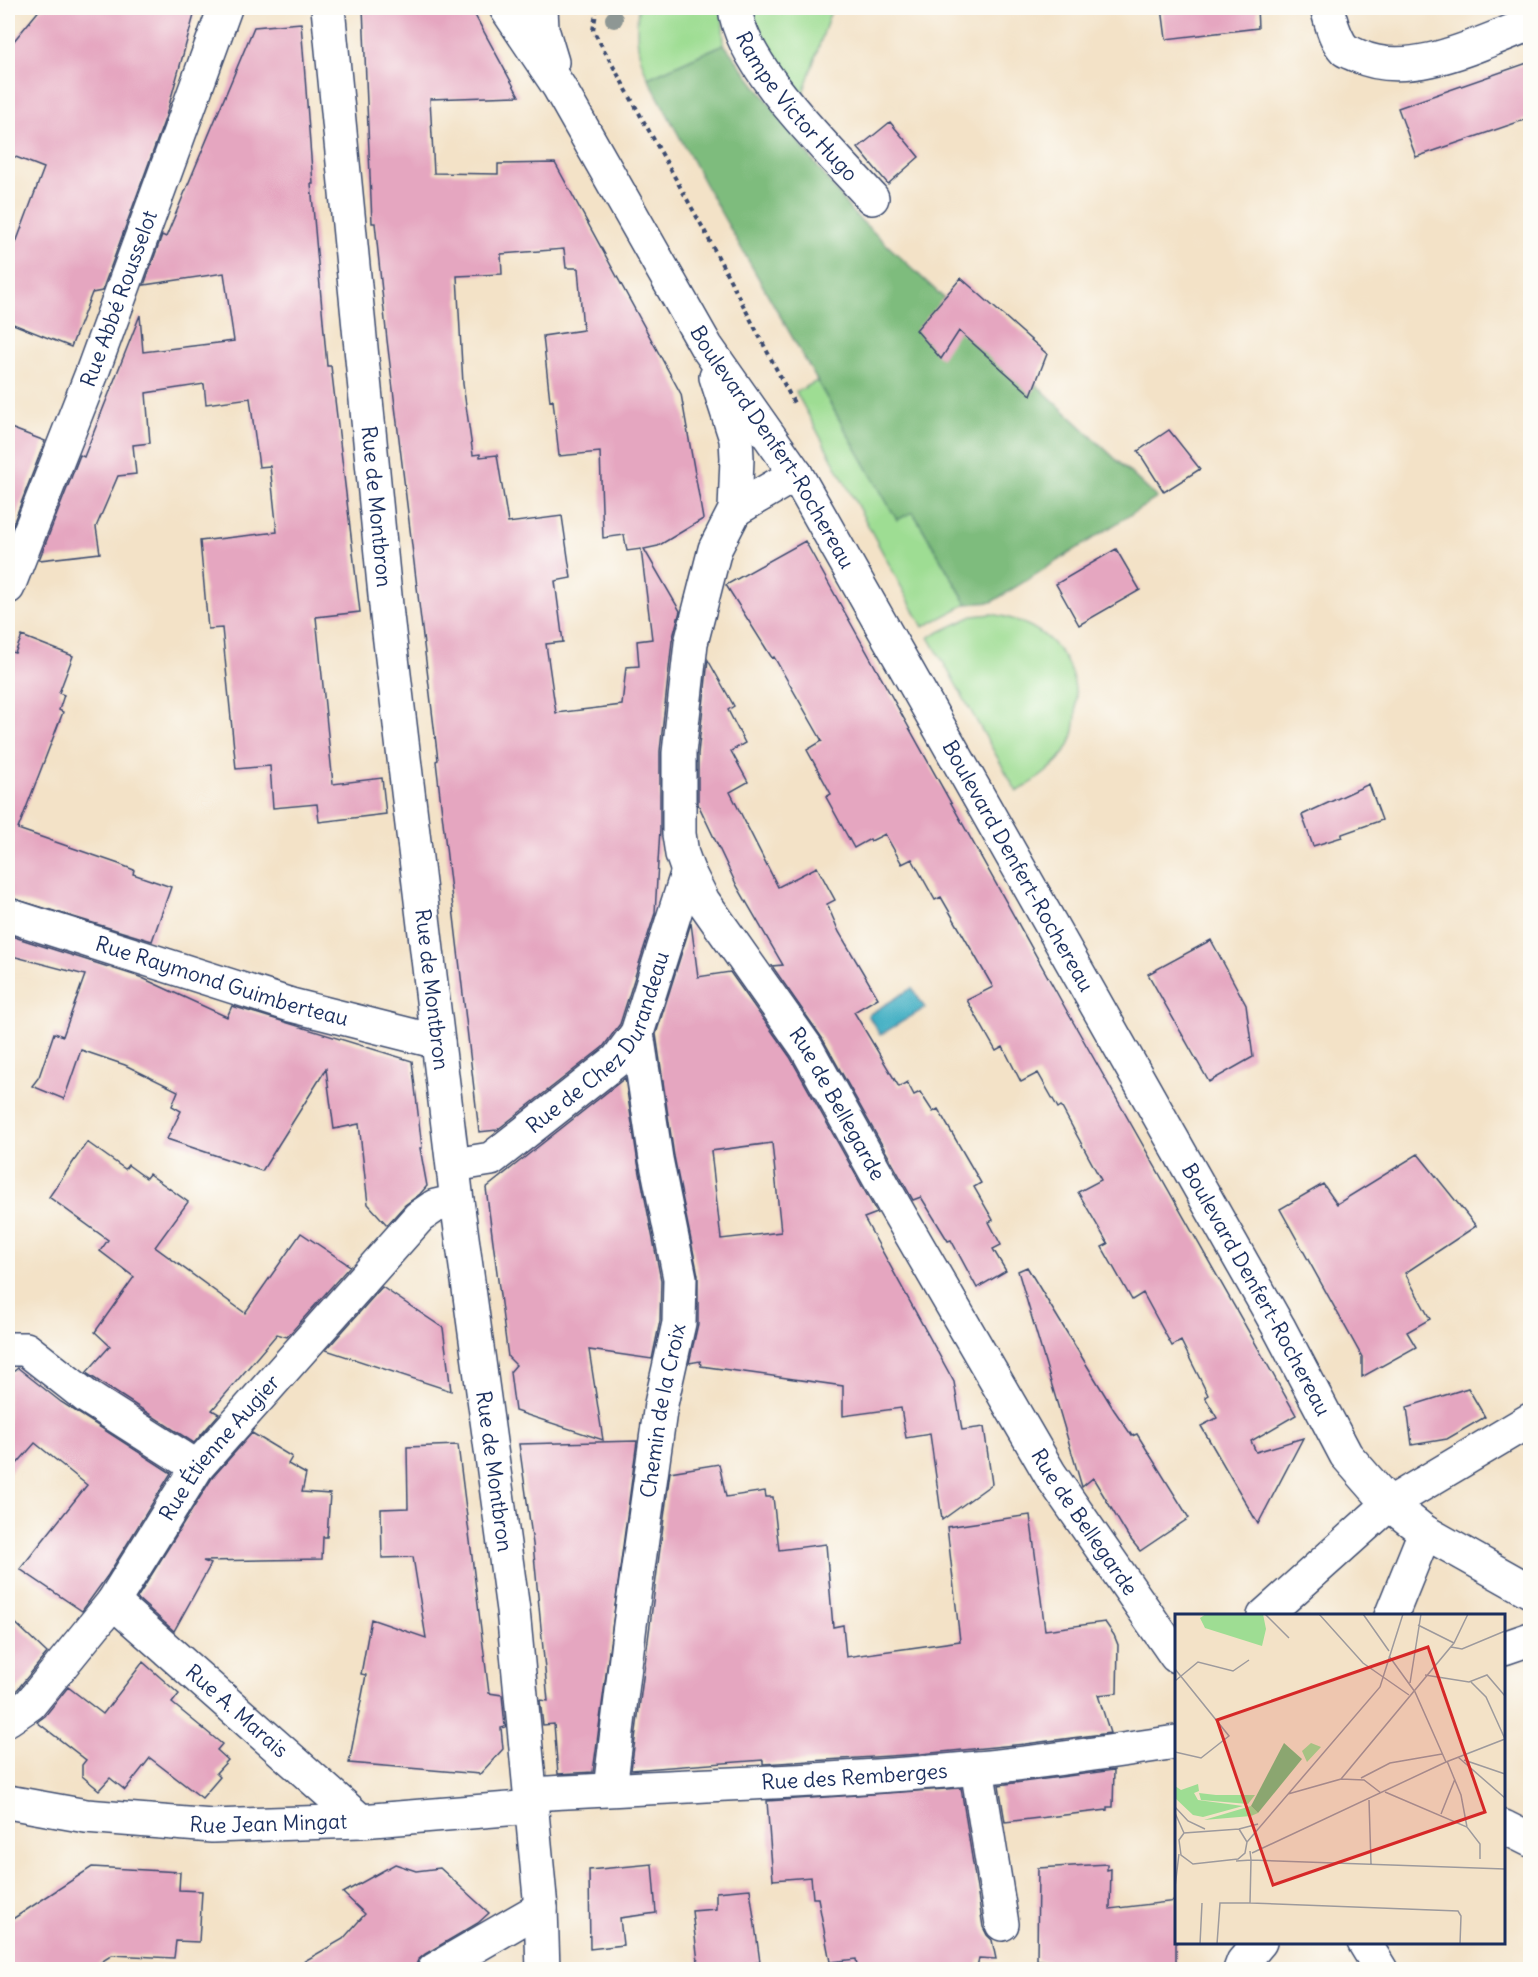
<svg xmlns="http://www.w3.org/2000/svg" width="1538" height="1977" font-family="Delius,sans-serif">
<rect width="100%" height="100%" fill="#fdfcf7"/>
<filter id="ink" filterUnits="userSpaceOnUse"><feTurbulence type="fractalNoise" baseFrequency=".0167" numOctaves="2"/><feDisplacementMap in="SourceGraphic" scale="12" xChannelSelector="R" yChannelSelector="G"/><feConvolveMatrix kernelMatrix="1 2 1 2 8 2 1 2 1" color-interpolation-filters="sRGB"/></filter>
<filter id="wash" filterUnits="userSpaceOnUse"><feTurbulence type="fractalNoise" baseFrequency=".008" numOctaves="4" result="noise"/><feDisplacementMap in="SourceGraphic" scale="24" xChannelSelector="R" yChannelSelector="G"/><feGaussianBlur stdDeviation="1.35" result="paint"/><feColorMatrix in="noise" values="0 0 0 0 0 0 0 0 0 0 0 0 0 0 0 0 0 1.4 0 .05"/><feComposite in="paint" operator="in"/></filter>
<g filter="url(#wash)">
<rect width="100%" height="100%" fill="#f3e2c7"/>
<!-- green -->
<path fill="#9edd93" stroke="#5c8678" stroke-width="1.5" d="M638,8H722L724,44L648,78C636,51 636,37 638,8Z
M755,8H832L799,105L749,22Z
M817,381L897,519L913,512L967,604L923,627L796,392Z
M992,614C1044,623 1079,656 1076,711C1076,723 1074,736 1068,747C1056,767 1037,780 1017,792L929,637L973,616Z"/>
<!-- forest -->
<path fill="#7ebc7d" stroke="#4c766e" stroke-width="1.5" d="M724,44L852,212L1157,498L992,602L967,604L913,512L897,520L712,197L648,78Z"/>
<!-- water -->
<path fill="#45b0c4" stroke="#307091" stroke-width="1.5" d="M912,988L925,1008L880,1035L868,1015Z"/>
<g id="blocks">
<!-- building -->
<path fill="#e5a6c0" fill-rule="evenodd" d="M41,8H196L166,116L102,291L92,293L71,347L8,322V264L44,168L8,154V48Z
M363,8H471L519,96L430,99L434,173L498,174V164L555,163L681,394L703,519L658,546L644,549L680,611L672,641L660,751V829L655,913L620,1024L603,1047L497,1130L479,1132L437,770L436,761L438,760L387,340L375,223H372ZM564,249L566,268H578L583,330L543,336L550,401L553,400L559,456L600,452L603,538L624,535L627,551L641,549L652,639L637,641L639,666L626,667L622,705L556,713L546,644L563,642L555,581L571,578L562,516L508,523L497,455L480,457V454L473,455L463,384L457,276L502,274L501,254Z
M1162,8H1257L1258,28L1166,39Z
M301,23L313,184H311L327,366H331L360,612L316,617L333,784L382,778L386,814L319,822L317,804L273,808L270,766L236,769L222,628L208,629L200,541L277,532L270,466L259,467L250,398L206,404L204,384L146,393L150,443L133,445L136,474L118,476L96,527L100,553L39,560L80,455L84,457L140,315L143,352L234,341L224,273L144,285L162,235L166,237L254,27Z
M1530,62V118L1416,157L1398,108Z
M890,122L919,157L888,184L858,148Z
M961,278L1047,354L1031,395L959,331L941,359L916,330Z
M8,427L45,441L8,537Z
M1169,430L1200,469L1164,492L1138,451Z
M805,541L1068,1013L1296,1415L1251,1441L1256,1452L1303,1438L1258,1524L1201,1426L1217,1418L1205,1397L1208,1395L1181,1341L1172,1346L1143,1293L1132,1300L1102,1247L1108,1244L1078,1192L1101,1180L1061,1106L1058,1108L1038,1073L1021,1082L1003,1047L996,1051L967,1000L993,987L941,897L935,900L912,859L902,864L885,834L871,841L870,839L854,848L826,797L831,794L807,750L822,741L774,657L772,658L726,585Z
M1116,549L1140,590L1079,625L1056,584Z
M22,636L73,656L59,693L64,695L59,710L63,712L18,829L119,864L134,870L133,874L171,887L152,941L8,897V651L15,653Z
M708,660L734,706L728,710L745,743L731,751L748,782L730,792L778,887L817,867L835,900L827,904L839,932L878,998L854,1012L899,1087L907,1082L914,1095L920,1092L933,1112L938,1109L981,1183L974,1187L993,1220L989,1222L1001,1245L993,1249L1006,1271L977,1288L951,1240L948,1241L921,1197L913,1200L822,1038L772,966L783,965L737,886L698,804V754Z
M1369,784L1382,820L1342,834V837L1313,846L1302,815Z
M691,923L698,977L730,972L790,1057L877,1213L864,1218L954,1382L962,1430L984,1427L992,1484L942,1520L930,1434L906,1438L901,1408L843,1416V1386L701,1366L700,1361L689,1363L698,1324V1275L674,1156L656,1034ZM772,1143L781,1232L721,1239L711,1151Z
M8,935L140,977L227,1017L232,1006L412,1061L422,1148H420L427,1186L420,1194L405,1205L387,1225L368,1204L359,1124L334,1129L326,1069L262,1171L167,1139L181,1111L172,1106L178,1091L125,1065L81,1050L64,1099L32,1086L39,1077L54,1033L63,1036L85,975L8,955Z
M1211,940L1246,1005L1253,1057L1209,1082L1148,974Z
M625,1078L638,1163L661,1280L660,1321L652,1359L589,1350L603,1440L515,1411L510,1372L516,1365L508,1357L486,1188Z
M87,1142L125,1169L128,1165L146,1178L149,1174L188,1202L155,1247L245,1313L301,1233L350,1266L287,1337L277,1334L212,1410L219,1414L194,1443L86,1373L110,1346L95,1332L134,1277L100,1251L108,1240L49,1197Z
M1418,1154L1476,1226L1405,1273L1430,1319L1407,1332L1416,1347L1362,1377V1357L1280,1209L1323,1184L1337,1204Z
M1027,1267L1114,1410L1132,1436L1137,1434L1189,1518L1140,1551L1128,1536L1093,1478L1082,1487L1018,1271Z
M382,1287L443,1328L451,1391L326,1350Z
M18,1368L61,1402L171,1473L108,1575L82,1611L20,1569L87,1485L35,1443L8,1474V1376Z
M1468,1388L1485,1417L1447,1439L1412,1445L1407,1407Z
M252,1433L292,1457L288,1464L306,1474L302,1492L330,1494L327,1537H323L322,1559L203,1561L211,1564L174,1631L137,1598L212,1478Z
M637,1441L593,1772L558,1774L554,1724L543,1725L540,1700L548,1701L533,1544L519,1444Z
M458,1445L489,1693L502,1695L505,1727L501,1728L503,1749L480,1774L349,1763L366,1675L361,1674L371,1619L426,1638L413,1557L382,1558L381,1509L408,1508L407,1447Z
M719,1464L726,1497L765,1491L766,1497H773L779,1550L826,1544L833,1627L843,1625L846,1657L960,1641L947,1527L1030,1515L1045,1630L1105,1622L1114,1635L1118,1645L1117,1693L1098,1695L1110,1733L1025,1744L921,1754L763,1764V1760L631,1770L670,1472Z
M8,1616L47,1653L17,1690L8,1697Z
M143,1662L179,1694L172,1703L222,1744L217,1750L228,1760L216,1773L220,1777L202,1798L150,1758L125,1790L110,1778L99,1790L82,1776V1765L86,1760L37,1722L45,1716L68,1687L103,1714Z
M1114,1770L1113,1807H1107V1810L1005,1822L999,1785Z
M961,1788L983,1927L987,1935L992,1940L996,1959L979,1958L977,1967L949,1968V1970H858L856,1959L830,1962L818,1898H813L811,1877L773,1880L767,1801Z
M395,1864L416,1871L440,1868L489,1913L478,1923L425,1954L418,1960L414,1970H289L343,1939L365,1914L343,1893Z
M652,1864L656,1913L620,1918L623,1945L590,1949L589,1870Z
M1107,1864V1870L1111,1869L1110,1909L1176,1901V1966L1127,1964V1970H1046L1047,1961L1037,1960L1038,1868Z
M92,1867L180,1872L179,1890L202,1891L199,1942L176,1941L174,1958L112,1955L89,1970H8V1922Z
M750,1889L760,1962L735,1965V1970H699L692,1911L716,1909V1892Z"/>
</g>
</g>
<g filter="url(#ink)">
<use href="#blocks" fill-opacity="0" stroke="#3b4a6e" stroke-width="1.5"/>
<g fill="none" stroke-linecap="round" stroke-linejoin="round">
<!-- minor casing -->
<g stroke="#3b4a6e" stroke-width="36">
<g id="minor">
<path id="s1" d="M506,8L559,87L706,346L796,474L1278,1326L1346,1455L1389,1504L1425,1532L1530,1591"/>
<path d="M541,8L542,29L552,62"/>
<path id="s2" d="M735,8C741,67 832,153 872,198"/>
<path d="M1327,8C1331,21 1334,39 1345,50C1348,52 1354,54 1358,56C1410,80 1480,43 1530,24"/>
<path id="s3" d="M716,377L736,439L737,458L735,510L715,549L691,643L679,753V834L682,854L688,871L703,901L806,1047L894,1205L1050,1474L1176,1656"/>
<path d="M735,510L796,474"/>
<path id="s4" d="M8,587L92,373L225,8"/>
<path id="s5" d="M8,915L291,1005L438,1042"/>
<path id="s6" d="M454,1165L491,1159L617,1060L637,1033L688,871"/>
<path d="M8,1349H26L87,1397L197,1467"/>
<path id="s7" d="M113,1602L361,1821"/>
<path d="M1264,1616L1389,1504L1530,1420"/>
<path d="M1391,1616L1425,1532"/>
<path d="M1504,1648L1530,1639"/>
<path id="s8" d="M8,1719L30,1704L113,1602L197,1467L419,1217L435,1206L457,1201"/>
<path d="M977,1768L1002,1924"/>
<path id="s9" d="M610,1789L630,1625L661,1404L679,1323L680,1278L656,1159L637,1033"/>
<path id="s10" d="M531,1794C680,1785 829,1782 978,1768C1044,1762 1110,1752 1176,1742"/>
<path id="s11" d="M8,1802L86,1816L212,1826L361,1821L532,1807"/>
<path d="M1504,1827L1530,1840"/>
<path d="M1364,1942L1381,1970"/>
<path d="M434,1970L541,1908"/>
<path d="M1240,1970L1243,1962L1260,1942"/>
</g>
</g>
<!-- major casing -->
<g stroke="#3b4a6e" stroke-width="36">
<g id="major">
<path id="s12" d="M328,8L387,616L457,1201L513,1610L541,1908L543,1970"/>
</g>
</g>
<!-- path -->
<path stroke="#3b4a6e" stroke-width="4" stroke-dasharray="4.5 4.5" stroke-linecap="butt" d="M597,8L593,30L703,228L794,403"/>
<!-- minor -->
<use href="#minor" stroke="#fff" stroke-width="33"/>
<!-- major -->
<use href="#major" stroke="#fff" stroke-width="33"/>
</g>
<!-- trees -->
<circle fill="#8e9794" cx="614" cy="19" r="9"/>
</g>
<g text-anchor="middle" stroke-width="4.5" stroke-linejoin="round" paint-order="stroke">
<!-- street labels -->
<g font-size="21" fill="#1b2f5e" stroke="#fdfcf7">
<text dy="7" stroke="none"><textPath href="#s2" startOffset="118">Rampe Victor Hugo</textPath></text>
<text dy="7" stroke="none"><textPath href="#s4" startOffset="309">Rue Abbé Rousselot</textPath></text>
<text dy="7" stroke="none"><textPath href="#s1" startOffset="514">Boulevard Denfert-Rochereau</textPath></text>
<text dy="7" stroke="none"><textPath href="#s12" startOffset="501">Rue de Montbron</textPath></text>
<text dy="7" stroke="none"><textPath href="#s1" startOffset="1000">Boulevard Denfert-Rochereau</textPath></text>
<text dy="7" stroke="none"><textPath href="#s5" startOffset="224">Rue Raymond Guimberteau</textPath></text>
<text dy="7" stroke="none"><textPath href="#s12" startOffset="987">Rue de Montbron</textPath></text>
<text dy="7" stroke="none"><textPath href="#s6" startOffset="201">Rue de Chez Durandeau</textPath></text>
<text dy="7" stroke="none"><textPath href="#s3" startOffset="784">Rue de Bellegarde</textPath></text>
<text dy="7" stroke="none"><textPath href="#s1" startOffset="1486">Boulevard Denfert-Rochereau</textPath></text>
<text dy="7" stroke="none"><textPath href="#s9" startOffset="382">Chemin de la Croix</textPath></text>
<text dy="7" stroke="none"><textPath href="#s8" startOffset="346">Rue Étienne Augier</textPath></text>
<text dy="7" stroke="none"><textPath href="#s12" startOffset="1473">Rue de Montbron</textPath></text>
<text dy="7" stroke="none"><textPath href="#s3" startOffset="1270">Rue de Bellegarde</textPath></text>
<text dy="7" stroke="none"><textPath href="#s7" startOffset="165">Rue A. Marais</textPath></text>
<text dy="7" stroke="none"><textPath href="#s10" startOffset="324">Rue des Remberges</textPath></text>
<text dy="7" stroke="none"><textPath href="#s11" startOffset="262">Rue Jean Mingat</textPath></text>
</g>
</g>
<!-- overview -->
<g transform="translate(1175 1614)">
<rect width="330" height="330" fill="#f3e2c7"/>
<path d="M31,0H88L91,15L87,32L30,14L25,4ZM136,129L146,133L132,148L127,137ZM23,170L24,177L19,179L23,186L68,192L28,203L18,201L0,184V172L6,176ZM24,179L41,181H80L73,190L26,186ZM76,192L83,199L76,202L29,206Z" fill="#9edd93"/>
<path d="M109,129L127,145L83,199L76,192Z" fill="#7ebc7d"/>
<path fill="none" stroke="#9d9a9d" stroke-width="1.5" d="M90,0L114,24M144,0L188,49L234,81M188,0L214,37M243,11L279,29M276,33L287,35L330,17M214,42L240,78L271,148M0,55L54,122L26,144L0,138M250,61L294,68L312,61L330,82M0,67L23,48L58,57L74,46M296,68L311,83L330,125M235,69L246,0M283,143L330,184M289,146L330,160M272,147L286,181L292,213M186,164L215,149L267,140M166,165L189,166L206,179M210,178L292,213L305,230V245M113,180L166,165L279,29L293,0M194,186L196,250M0,193L13,207L30,215M0,199L9,219M266,200L280,165M64,215L83,210M64,215L72,228L70,239L63,245L18,250L6,241L4,226L9,219ZM72,228L205,73L228,0M77,239L271,148L330,125M61,247L76,246L75,237M0,273L4,240M75,289L283,297L286,302L285,330M25,330L27,289M42,330L45,289H75L76,246L330,255"/>
<path fill="#d62828" fill-opacity="0.15" stroke="#d62828" stroke-width="3" d="M253,33L310,198L98,271L42,106Z"/>
<rect width="330" height="330" fill="none" stroke="#1b2f5e" stroke-width="3"/>
</g>
<!-- margin -->
<rect width="1538" height="1977" fill="none" stroke="#fdfcf7" stroke-width="30"/>
</svg>
